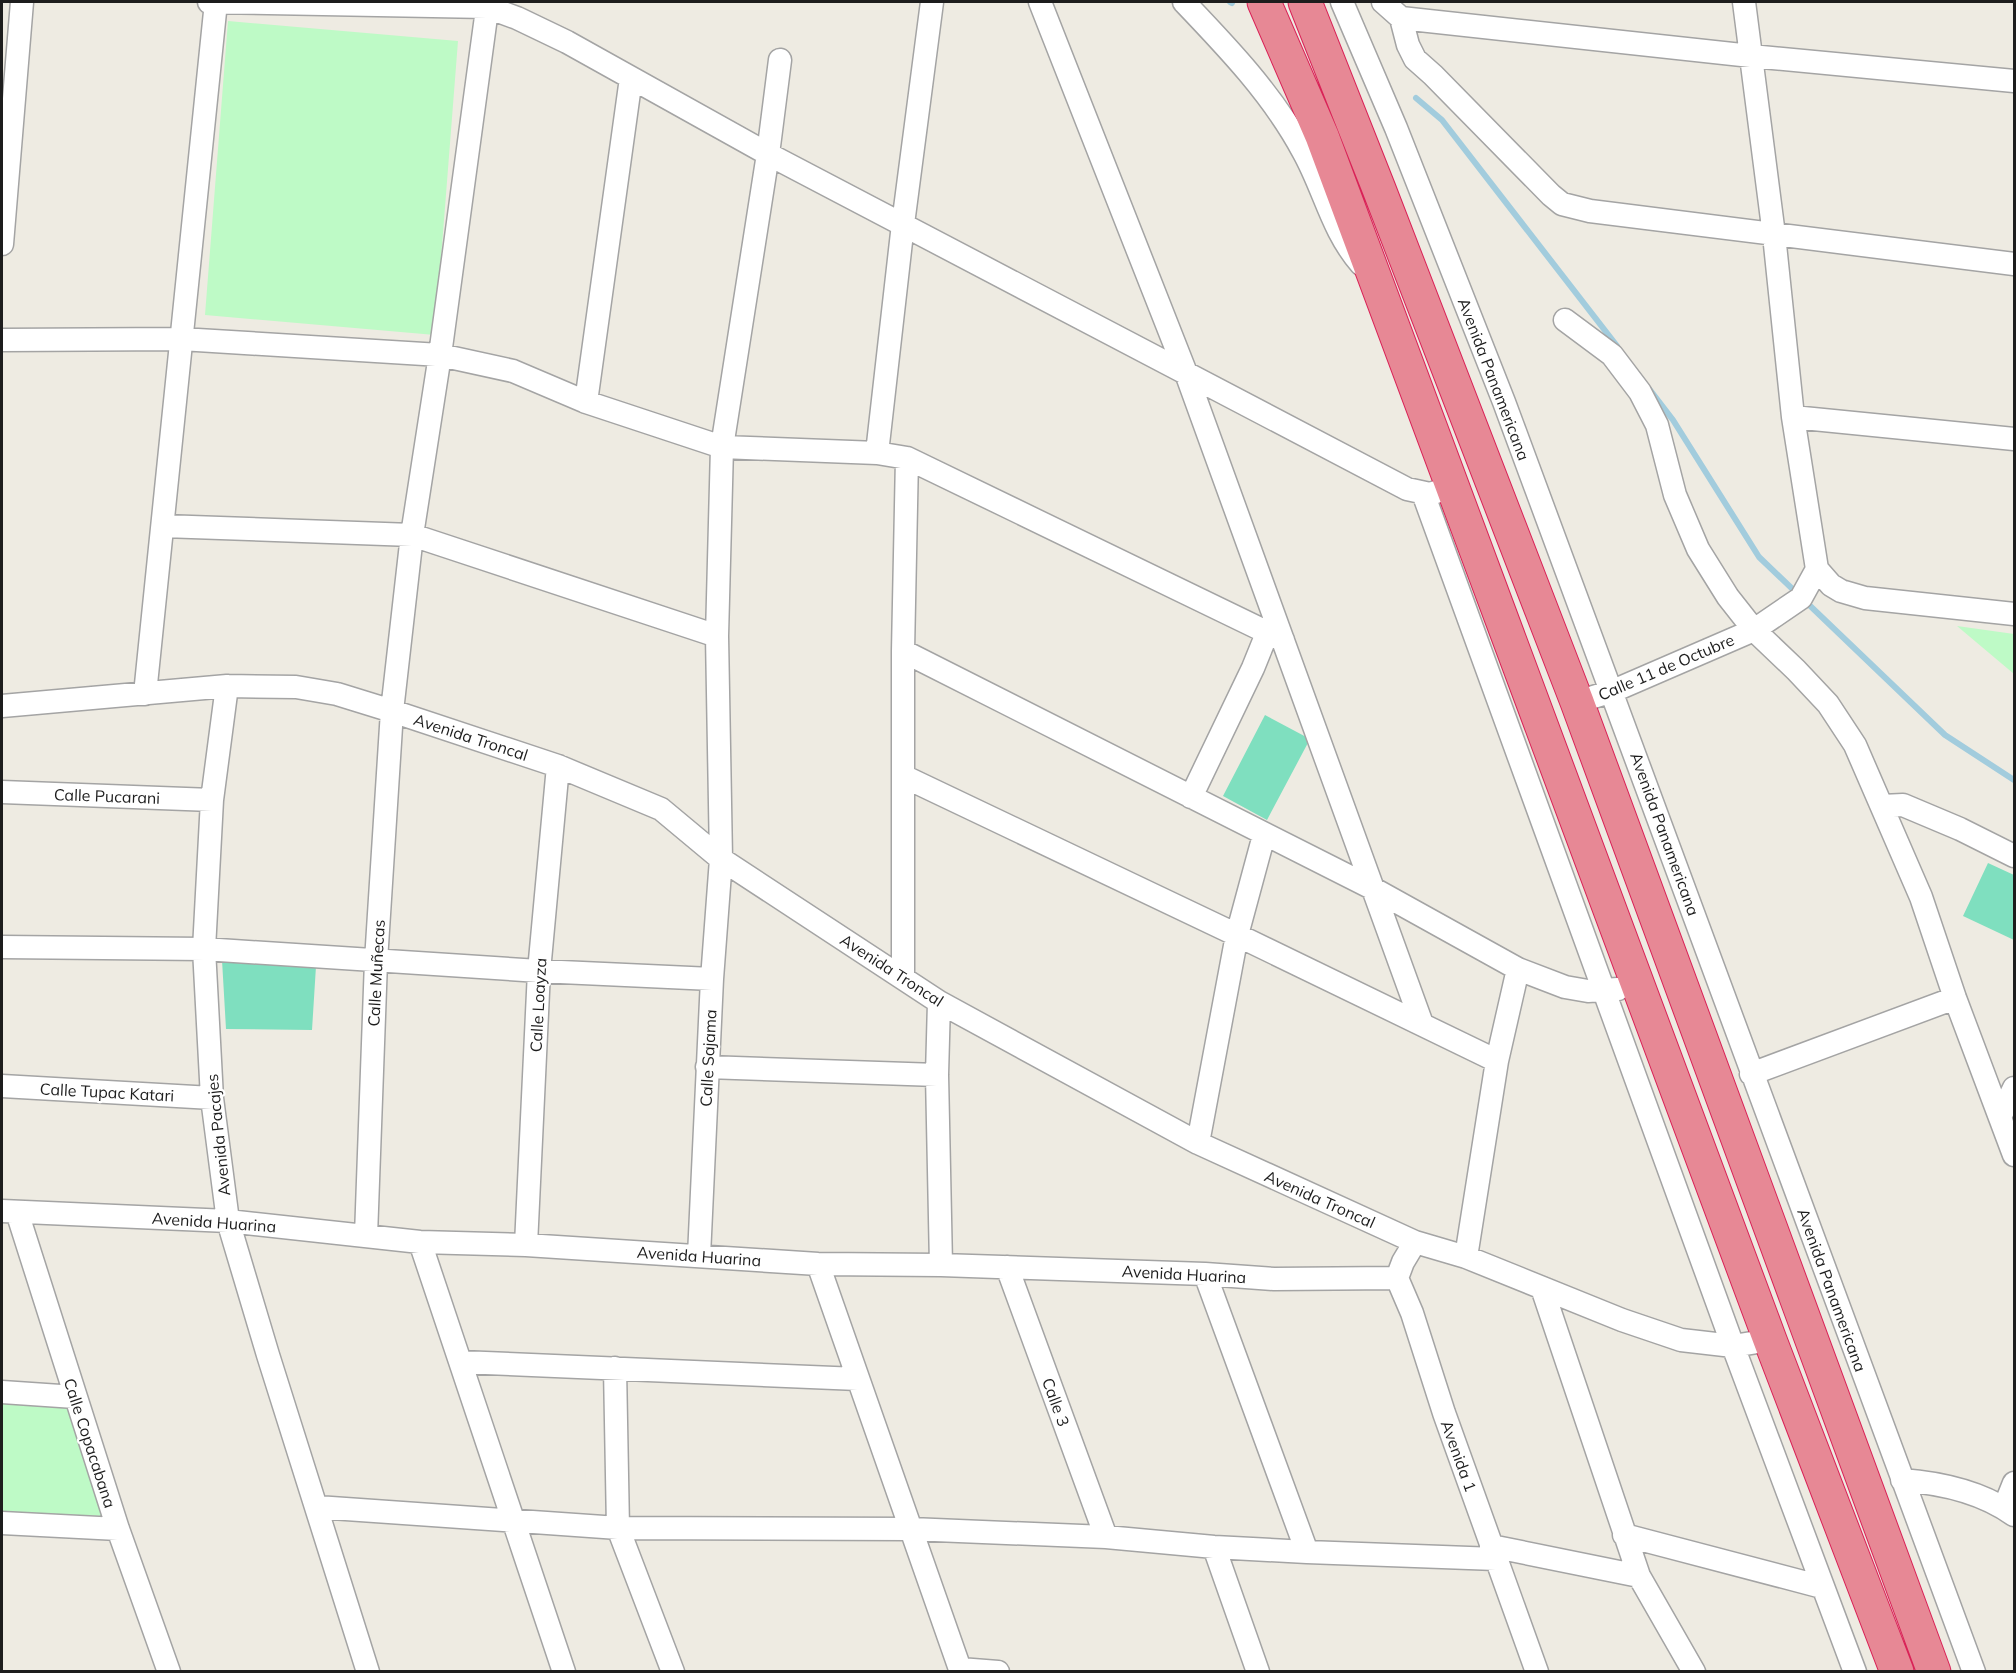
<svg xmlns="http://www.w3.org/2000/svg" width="2016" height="1673" font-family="Mulish,sans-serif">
<rect width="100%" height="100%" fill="#eeebe2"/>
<!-- park -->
<path fill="#befac6" d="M228,21L458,41L435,335L205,315Z
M1957,626L2014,634V674Z
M2,1400L69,1404L103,1516L2,1512Z"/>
<!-- pitch -->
<path fill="#7fdfbf" d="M1265,715L1310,739L1267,820L1223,796Z
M1988,863L2014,875V940L1963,916Z
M222,960L316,966L312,1030L226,1029Z"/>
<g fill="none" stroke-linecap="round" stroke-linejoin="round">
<!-- stream -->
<path stroke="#a2ccdd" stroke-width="6" d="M1230,2L1232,3
M1416,98L1442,120L1617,346
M1650,390L1673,420L1759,557L1945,735L2014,780"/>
<!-- minor casing -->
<g stroke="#a4a4a4" stroke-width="25">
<path id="minor" d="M209,2L487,7L517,18L567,42L768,154L1407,489L1430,494L1451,487
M1040,2L1186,373L1422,1024
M1184,2C1227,47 1273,95 1303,151C1324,188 1332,231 1361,264
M1342,2L1396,128L1504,402L1974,1672
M1383,2L1401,18L1751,56L2014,81
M1401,18L1408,45L1415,59L1433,75L1551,195L1562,204L1590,211L2014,264
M2,244L22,2
M1565,320L1612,355L1640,392L1657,425L1675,495L1698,549L1728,597L1754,630L1796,670L1828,704L1855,745L1921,897L1955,998L2014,1155
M2,340L181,339L440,355L513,371L586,402L722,447L877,453L907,458L1283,640
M586,402L631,78
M1793,417L2014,439
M877,453L903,224L932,2
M1423,493L1733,1346L1855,1672
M163,526L412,535L717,636
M1817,569L1831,585L1841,591L1865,598L2014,614
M903,651L1372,888L1518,969L1565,987L1588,991L1618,989
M227,686L212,800L204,949L212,1098L228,1221L268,1355L368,1672
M145,694L216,2
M1577,702L1613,691L1754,630L1801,598L1817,569L1793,417L1774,235L1744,2
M2,706L227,686L296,687L337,694L392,711L558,766L661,809L721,859L939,1002L1198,1143L1415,1242L1466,1257L1622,1320L1681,1340L1733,1346L1770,1340
M903,776L1237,935L1497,1061
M2,792L212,800
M1191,797L1253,668L1268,631
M1882,806L1903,805L1960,829L2014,856
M2,947L204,949L539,971L712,979
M903,976V651L907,458
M939,1002L937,1075L941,1265
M707,1067L937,1075
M1751,1074L1955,998
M2,1086L212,1098
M2000,1117L2014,1088
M1198,1143L1237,935L1264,835
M2,1211L228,1221L420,1242L526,1245L818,1264L941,1265L1205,1274L1274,1279L1397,1278
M17,1212L118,1529L169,1672
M366,1236L376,961L392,711L412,535L440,355L488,2
M420,1242L564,1672
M1415,1242L1403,1262L1397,1278L1412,1313L1444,1413L1537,1672
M526,1245L539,971L558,766
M699,1256L712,979L721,859L717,636L722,447L768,154L780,60
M1466,1257L1497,1061L1518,969
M818,1264L961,1672
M1007,1267L1106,1537
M1205,1274L1307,1552
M1542,1288L1639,1576L1694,1672
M461,1362L858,1379
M615,1368L618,1528L673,1672
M2,1392L75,1397
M1902,1480C1941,1483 1982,1492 2014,1515
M317,1507L618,1528L911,1529L1106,1537L1214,1547L1307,1552L1496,1559
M2004,1508L2014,1483
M2,1523L118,1529
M1624,1535L1822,1587
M1491,1546L1639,1576
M1214,1547L1258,1672
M960,1669L998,1672"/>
</g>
<!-- highway casing -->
<g stroke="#d92257" stroke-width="35">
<path id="highway" d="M1264,2L1322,136L1770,1340L1897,1672
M1305,2L1379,189L1577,702L1934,1672"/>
</g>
<!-- minor -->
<use href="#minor" stroke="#fff" stroke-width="22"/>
<!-- highway -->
<use href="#highway" stroke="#e78895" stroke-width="33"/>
</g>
<g text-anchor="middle" stroke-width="4.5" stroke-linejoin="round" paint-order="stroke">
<!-- street labels -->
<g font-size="16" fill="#1d1d1d" stroke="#fff">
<text transform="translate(1494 379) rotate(69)" y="6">Avenida Panamericana</text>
<text transform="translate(1666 667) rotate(-23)" y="6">Calle 11 de Octubre</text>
<text transform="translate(471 737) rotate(18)" y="6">Avenida Troncal</text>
<text transform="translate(107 796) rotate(2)" y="6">Calle Pucarani</text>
<text transform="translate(1665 834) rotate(70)" y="6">Avenida Panamericana</text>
<text transform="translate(892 970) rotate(33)" y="6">Avenida Troncal</text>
<text transform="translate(376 973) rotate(-87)" y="6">Calle Muñecas</text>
<text transform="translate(538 1005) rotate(-87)" y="6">Calle Loayza</text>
<text transform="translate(708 1058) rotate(-87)" y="6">Calle Sajama</text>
<text transform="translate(107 1092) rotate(3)" y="6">Calle Tupac Katari</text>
<text transform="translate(218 1135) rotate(-96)" y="6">Avenida Pacajes</text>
<text transform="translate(1320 1199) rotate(24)" y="6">Avenida Troncal</text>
<text transform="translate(214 1222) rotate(4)" y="6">Avenida Huarina</text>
<text transform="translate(699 1256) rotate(4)" y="6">Avenida Huarina</text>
<text transform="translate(1184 1274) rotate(3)" y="6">Avenida Huarina</text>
<text transform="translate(1832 1290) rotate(70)" y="6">Avenida Panamericana</text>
<text transform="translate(1056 1402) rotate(70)" y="6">Calle 3</text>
<text transform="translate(90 1443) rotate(72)" y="6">Calle Copacabana</text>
<text transform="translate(1459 1456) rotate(70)" y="6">Avenida 1</text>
</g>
</g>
<!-- border -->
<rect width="2016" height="1673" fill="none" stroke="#1d1d1d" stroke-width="6"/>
</svg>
